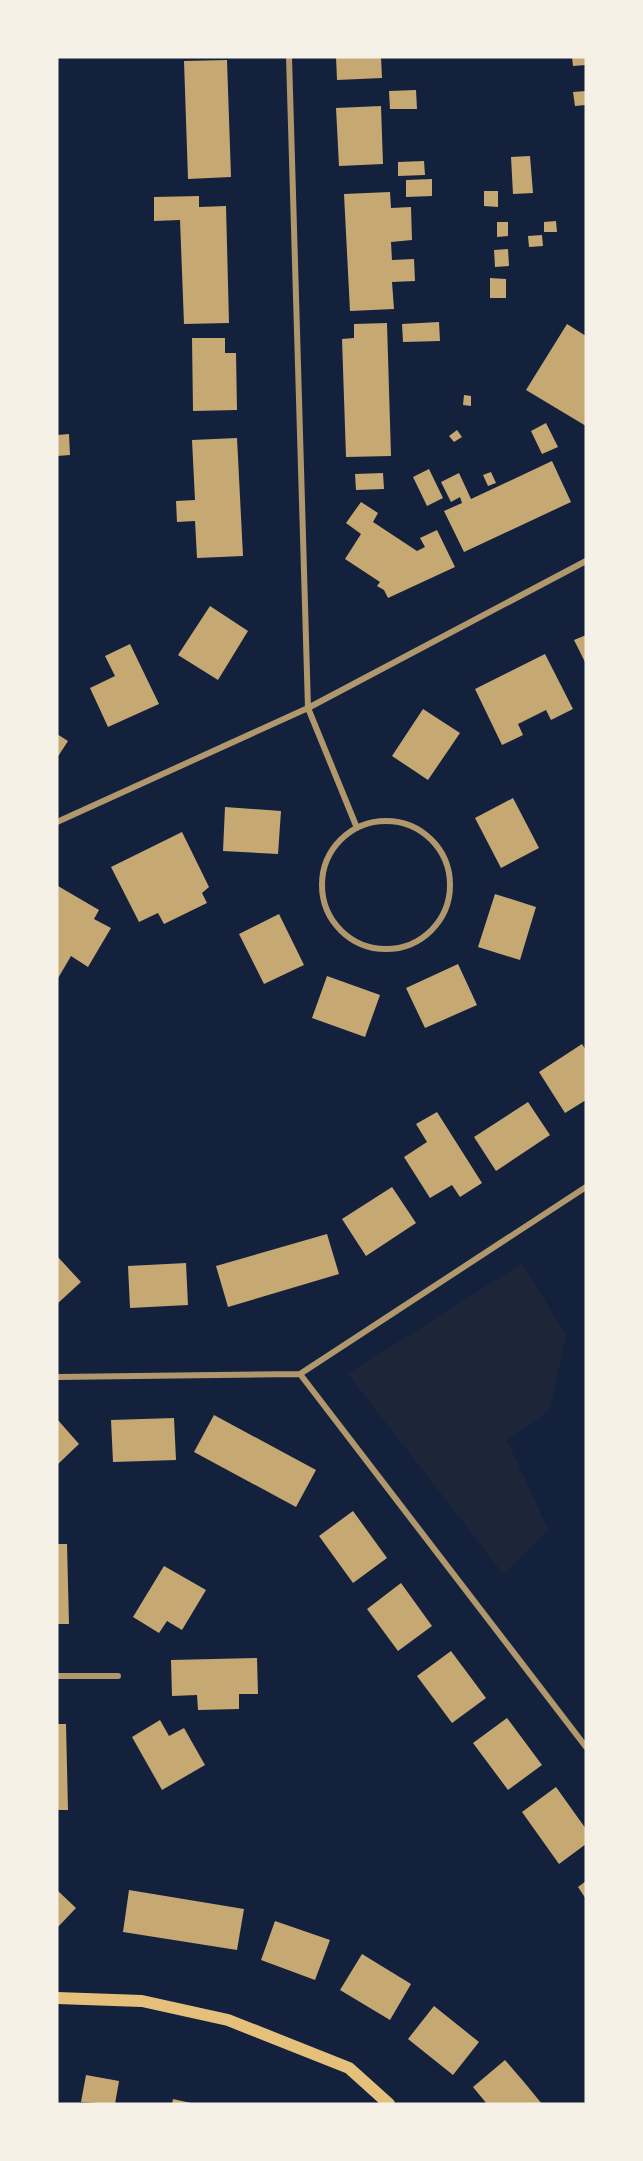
<svg xmlns="http://www.w3.org/2000/svg" width="643" height="2161" font-family="Montserrat,sans-serif">
<rect width="100%" height="100%" fill="#14213d"/>
<!-- green -->
<path fill="#1d2539" d="M522,1263L566,1335L550,1410L507,1440L548,1529L504,1575L348,1374Z"/>
<!-- building -->
<path fill="#c6a872" d="M336,57H381L382,78L337,80Z
M572,57H586V65L573,66Z
M227,60L231,177L188,179L184,61Z
M416,90L417,109H390L389,91Z
M586,91V105L575,106L573,92Z
M381,106L383,164L339,166L336,108Z
M530,156L533,193L513,194L511,157Z
M424,161L425,175L398,176V162Z
M432,179V196L406,197V180Z
M484,191H498V207L484,206Z
M390,192L391,208L411,207L412,240L391,242L392,260L414,259L415,281L392,282L394,309L350,311L344,194Z
M199,196V207L226,206L229,323L184,324L180,220L154,221V197Z
M556,221L557,232H544V222Z
M497,222H508V236L497,237Z
M542,235L543,246L529,247L528,236Z
M508,249L509,266L495,267L494,250Z
M490,278L506,279V298H490Z
M439,322L440,341L403,342L402,324Z
M387,323L391,456L346,457L342,339L354,338V324Z
M567,324L586,336V426L526,390Z
M192,338H225V353H236L237,410L193,411Z
M464,395L471,396V406L463,405Z
M546,423L558,447L542,454L531,431Z
M457,430L462,437L454,442L449,436Z
M69,434L70,455L57,456V435Z
M237,438L243,556L197,558L195,521L177,522L176,501L195,500L192,440Z
M552,461L571,502L464,552L444,511L462,503L460,497L451,502L441,482L459,473L471,499Z
M429,469L443,498L427,506L413,477Z
M491,472L496,483L488,486L483,475Z
M383,473L384,489L356,490L355,474Z
M361,502L378,513L373,522L417,551L425,547L420,538L437,530L455,567L388,598L384,590L377,586L380,582L345,559L361,534L346,523Z
M210,606L248,631L218,680L178,655Z
M586,635V664L574,640Z
M130,644L159,704L108,727L90,688L115,676L105,656Z
M545,654L573,709L551,720L546,710L518,724L523,735L502,745L475,689Z
M423,709L460,733L428,780L392,756Z
M57,734L68,741L57,758Z
M513,798L539,848L501,868L475,818Z
M225,807L281,811L278,854L223,851Z
M182,832L209,887L202,893L207,903L164,924L158,913L139,922L111,867Z
M58,886L99,910L94,919L111,928L88,967L71,956L57,980Z
M495,894L536,907L520,960L478,947Z
M279,914L304,965L264,984L239,934Z
M458,964L477,1005L425,1028L406,988Z
M327,976L380,995L365,1037L312,1018Z
M582,1044L586,1050V1100L565,1113L539,1072Z
M528,1102L550,1135L496,1171L474,1137Z
M437,1112L482,1183L460,1197L452,1185L430,1198L404,1157L427,1142L416,1124Z
M392,1187L416,1223L366,1256L342,1219Z
M327,1234L339,1274L228,1307L216,1266Z
M57,1256L81,1282L57,1304Z
M186,1263L188,1305L130,1308L128,1266Z
M214,1415L316,1470L296,1507L194,1452Z
M174,1418L176,1460L113,1462L111,1420Z
M57,1419L79,1444L57,1465Z
M353,1511L387,1558L353,1583L319,1536Z
M57,1544H67L69,1624H57Z
M164,1566L206,1590L182,1630L167,1621L159,1633L133,1617Z
M401,1583L432,1626L398,1651L367,1609Z
M451,1651L486,1698L452,1723L417,1676Z
M257,1658L258,1694H239V1709L198,1710L197,1695L172,1696L171,1660Z
M507,1718L542,1765L508,1790L473,1743Z
M160,1720L169,1736L184,1728L205,1765L162,1790L132,1737Z
M57,1724H66L68,1810H57Z
M556,1787L586,1829V1844L559,1864L522,1812Z
M586,1881V1899L578,1887Z
M57,1890L76,1908L57,1928Z
M129,1890L244,1909L237,1950L123,1932Z
M275,1921L330,1940L315,1980L261,1960Z
M362,1954L411,1984L390,2020L340,1990Z
M434,2006L479,2042L453,2075L408,2039Z
M505,2060L524,2082L542,2104H487L473,2087Z
M86,2075L119,2081L115,2104L81,2102Z
M173,2099L191,2103V2104H172Z"/>
<g fill="none" stroke-linecap="round" stroke-linejoin="round">
<!-- minor -->
<path stroke="#b1986c" stroke-width="6" d="M289,57L308,708L357,828
M322 885a64 64 0 1 1 128 0a64 64 0 1 1-128 0Z
M57,822L308,708L586,561
M300,1374L586,1747
M300,1374L586,1187
M57,1377L300,1374
M57,1676H118"/>
<!-- secondary -->
<path stroke="#e5c07b" stroke-width="12" d="M57,1998L142,2001L228,2020L349,2068L389,2104"/>
</g>
<!-- border -->
<rect width="643" height="2161" fill="none" stroke="#f6f1e7" stroke-width="117"/>
</svg>
